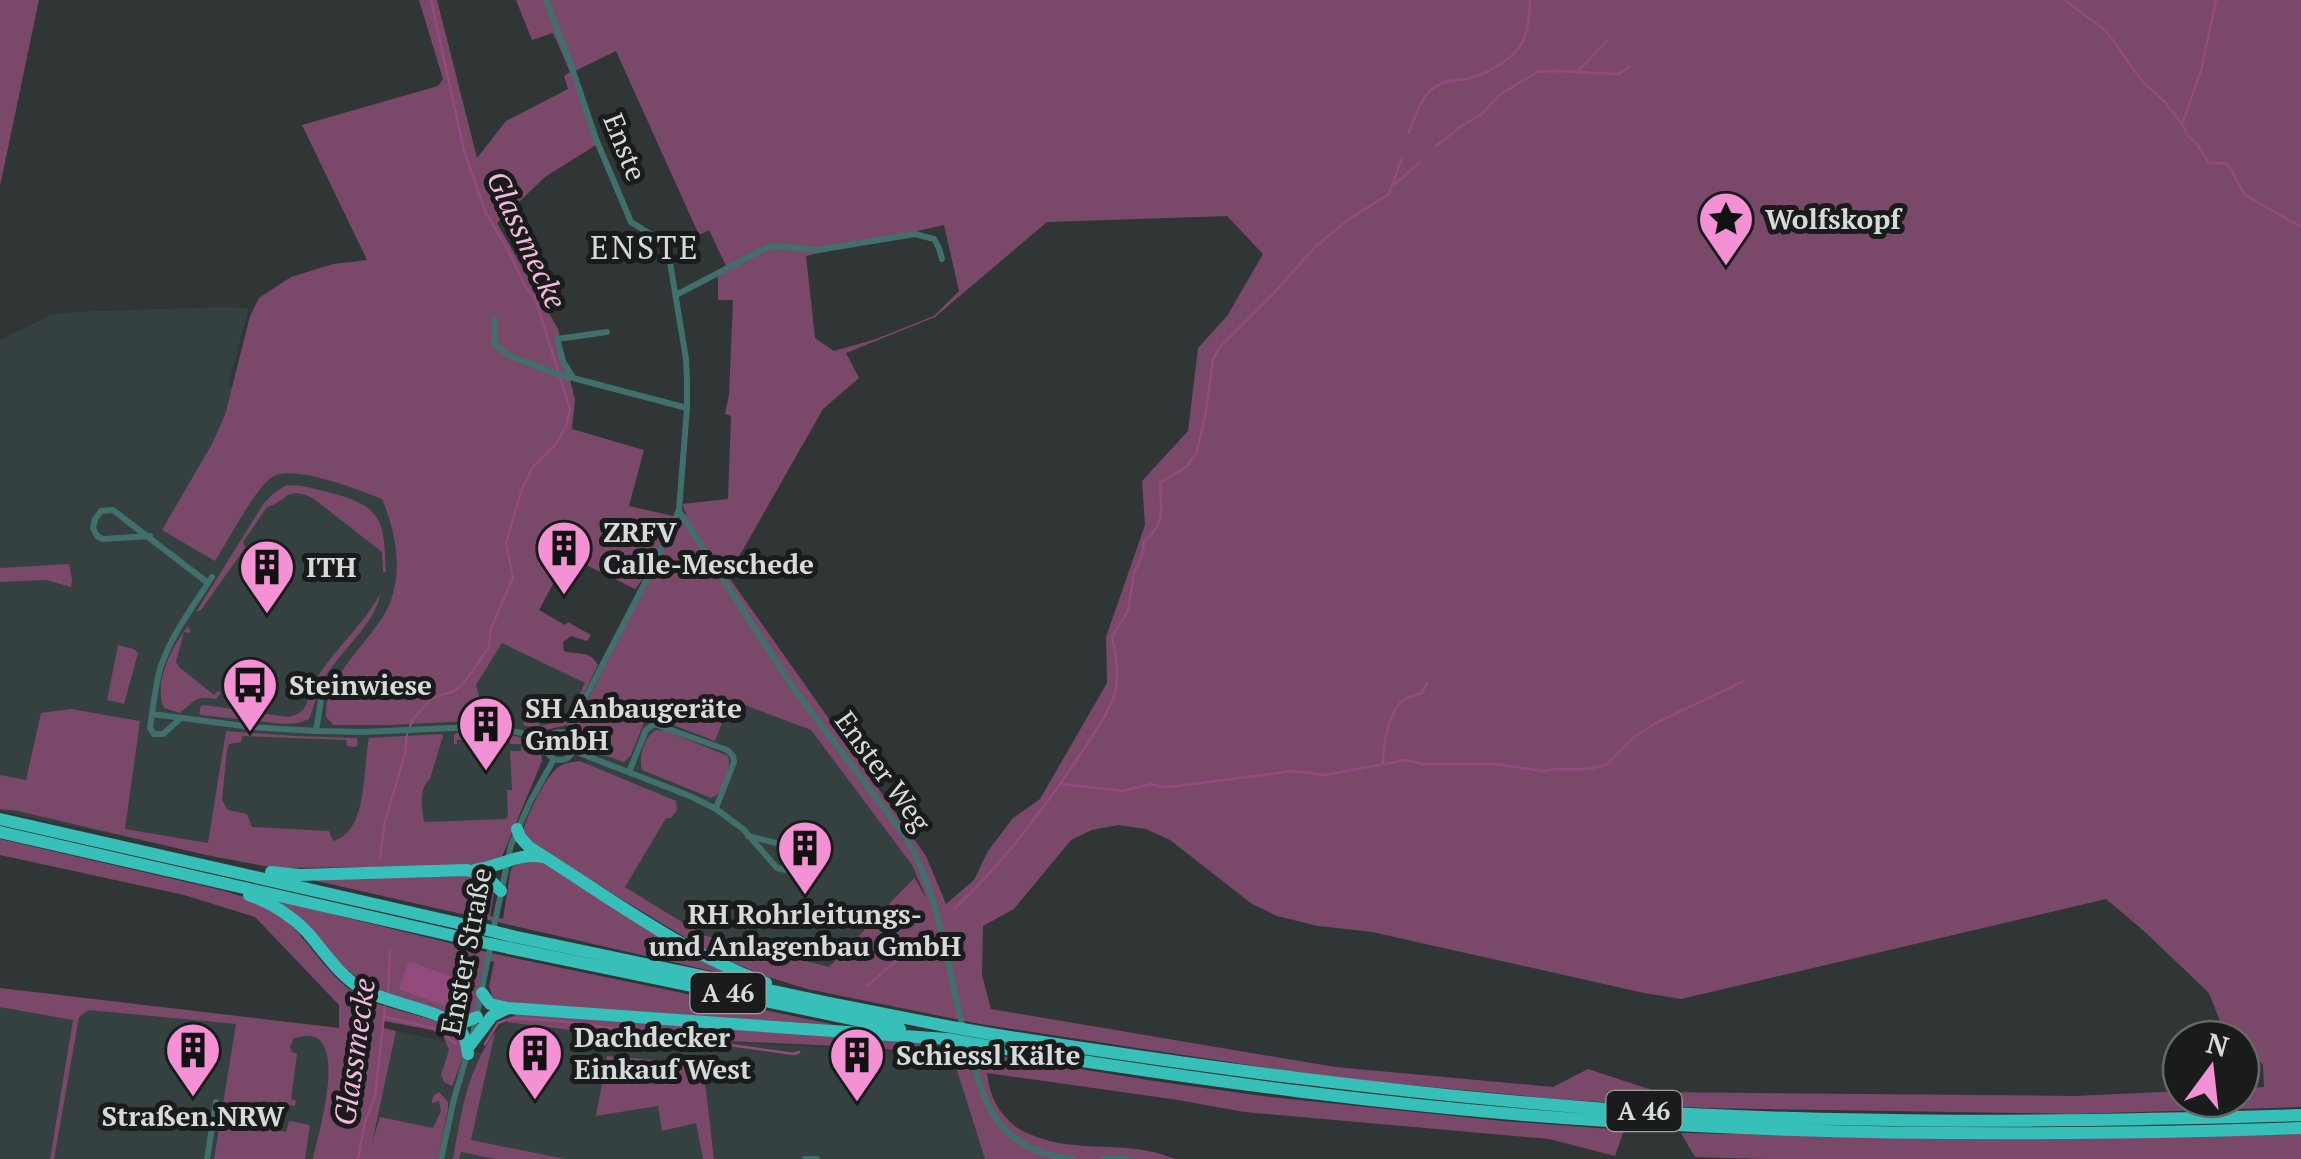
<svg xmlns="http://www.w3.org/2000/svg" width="2301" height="1159" font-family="'PT Serif',serif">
<rect width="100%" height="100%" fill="#303535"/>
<!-- built -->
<path fill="#344140" d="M217,307L249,308L228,386L385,385L464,593L590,677L566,720L537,728L531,742L540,749L542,761L514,824L504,852L398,867L275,868L0,811V340L51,315L71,312Z
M739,703L811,730L912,865L932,913L913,878L829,968L703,935L624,887L583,767L592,749L579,717Z
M0,988L339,1028L396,1031L456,1044L480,1053L495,1032L507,1022L618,1036L879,1050L954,1061L985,1159H714L703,1065L608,1056L597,1116L658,1106L697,1123L703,1159H438L380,1117L370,1159H0Z"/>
<!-- green -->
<path fill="#7a496a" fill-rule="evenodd" d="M0,0H39L0,186Z
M419,0H437L477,158L506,121L568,89L564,76L570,72L553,33L532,40L516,0H2301V1107L2073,1114L1705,1108L1567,1100L1335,1078L980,1024L807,989L765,976L711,953L532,845L523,831C527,815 544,780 556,769C562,763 572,762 580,761L676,801L677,810L671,818H666L625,887L703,935L829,967L914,878L927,899L912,865L811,730L739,703H730L715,741L647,715L631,755L624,762L587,749L579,742L573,730L679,518L686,514L682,504L728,499L731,416L725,414L729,395L733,300H718V279L715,273L726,266L709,230L699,235L616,51L571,73L596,145L545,177L497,223L558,329L575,400L572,429L644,450L629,506L673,516L650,570L635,589L568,556L539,610L565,625L568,622L591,635L587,641L571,636L563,642L564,651C578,655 590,650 598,665L568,725L545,730L523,725L524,721L539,723L540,726L566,720L585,683L502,643L476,685L483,714L493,717L492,720L389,725H334L326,717C325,700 331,689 340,674C352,655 369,638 382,618C405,583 398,536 382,499C359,490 296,465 274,476C257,484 227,543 215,561L162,530L212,444L225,415L250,316L259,298L291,277L333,264L367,260L302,125L438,86L443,79ZM1227,216L1263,254L1227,316L1198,348L1188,431L1142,481L1145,525L1106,637L1107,683L1040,799L1013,818L988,851L974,880L946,904L926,856L728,576L823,409L859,378L846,353L935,317L1047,222ZM944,225L959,291L934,316L876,339L834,351L815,338L806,256ZM1118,825L1146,829L1170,840L1252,904L1277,916L1318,926L1372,932L1644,993L1681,999L2106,899L2145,932L2209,993L2220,1021L2237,1039H2241V1043L2263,1065L2264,1087L2241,1088V1099H2181V1091L2076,1096L1658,1092L1588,1069L1553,1087L1335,1067L991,1009L982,975L983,926L1014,909L1071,840L1092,830Z
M287,485C304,485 319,490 335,494C385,507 384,526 386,573L383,571L382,552L314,499C286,484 286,503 267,507L243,542L245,548L201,610L196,612L264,503L274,493Z
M69,564L72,580L71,587L46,580L0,582V568Z
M380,594C378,620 338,654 323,680C316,692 315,706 309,719L298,723L284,724L201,715L199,713L201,706L204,705L288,717C312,712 304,700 314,683C332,651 363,626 380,594Z
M188,626L191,633L184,632L176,662L179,667L214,695L218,691L221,693L216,699C194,696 196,700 180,713L164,708C153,683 172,646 188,626Z
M118,645L134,649L138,653L124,704L107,700Z
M71,709L140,721L125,829L208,843L226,731L295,736L357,738L358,744L356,747L347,746L346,740L242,736L241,742L229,744L227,749L222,800L228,810L247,814L252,827L329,831L333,841C369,831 362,769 369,738L441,734L443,736L430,779C418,789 422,809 424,822L506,819L508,815L507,790H512L510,751H521V744H510L509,738L457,740V745L454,744V735L457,733C480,731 542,730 542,761L501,859L481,866L275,868L206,855L18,811L0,809V775L26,780L41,713Z
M656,730L666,731L728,756C732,768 724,785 717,795L711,798L642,770C638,757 644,737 656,730Z
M0,839L225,891C244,897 266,904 281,916C309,939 325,975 357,994C388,1013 427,1012 457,1032L464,1055L452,1086L444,1082L441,1075L449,1050L443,1035L431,1030L384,1021V1028L396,1031L372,1143L380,1117L433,1128L441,1111L439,1101L432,1103C432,1097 434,1095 439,1092L448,1102V1109L438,1159H313C318,1134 355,1015 293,1039L290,1047L292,1052L297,1054L291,1099L296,1101L295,1106L262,1101L258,1125L286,1132L289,1121L310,1125L305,1159H214L236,1024L89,1010L79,1017L54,1159H50L73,1020L0,1007V988L339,1028V1005L255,917L184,895L0,855Z
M525,860L545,862L742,978L308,879L467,874L486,880L494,892L490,916L503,919L511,868Z
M278,901L495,954L836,1025L494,1002L489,986L494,962L485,959L475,1010L472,1014L463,1019C431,1008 395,1001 366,983C332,962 308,926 278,901Z
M518,1012L908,1041L1154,1081L1270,1097L1502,1121L1624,1130L1615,1156L1549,1139L1244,1112L1178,1100L987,1073C989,1095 998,1113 1016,1127C1068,1159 1120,1136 1175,1159H985L954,1061L881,1048L618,1036L507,1022Z
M495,1032L471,1140L565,1159H495L461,1152L459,1159H453C462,1110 466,1074 495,1032Z
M607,1056L703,1064L714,1159H703L696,1123L662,1131L658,1106L596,1116Z
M1681,1133L2046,1139L2301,1134V1159H1764L1695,1157Z"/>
<!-- water -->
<path fill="#924b7c" d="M409,961L466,982L455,1010L399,989Z"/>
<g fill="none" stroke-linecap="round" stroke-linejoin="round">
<!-- stream -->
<path stroke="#924b7c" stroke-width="2.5" d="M2065,0L2106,31L2142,81L2165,102L2182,124L2188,136L2197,144L2209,163H2226C2235,173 2237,184 2245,195L2301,227
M1577,72L1607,41
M2182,124L2201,71L2216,0
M1409,132C1415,117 1420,101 1431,90C1442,80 1455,80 1468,79C1477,77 1483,73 1490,70C1524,53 1529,36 1530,0
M1436,146L1460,127L1483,113L1498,96L1537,72L1556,71L1619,74L1630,66
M1394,185L1419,163
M410,727L412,720L432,698L454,691L464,683L489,647L491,628L513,578L506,543L522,489L532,468L556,444L566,426L570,409L535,298L525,286L508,250L486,213L464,151L431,0
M1383,762C1383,746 1388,717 1399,704C1404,697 1414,696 1422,693L1427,683
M1062,784L1123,791L1151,784L1163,787L1177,786L1293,771L1325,775L1406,760L1423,764H1495L1544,771L1556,769H1587L1606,765L1634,737L1658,722L1744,681
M380,857L385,821L405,754L407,734
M955,908C1003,864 1046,806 1082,752C1093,735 1106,717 1113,699C1120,682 1116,655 1112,637L1128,611L1134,573L1142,556L1144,541C1166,524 1161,509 1160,483L1187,466L1196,454L1205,417L1213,360L1219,348L1272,295L1315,247L1349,219L1389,194L1402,158
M867,986L928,933
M388,994L390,950
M385,1017L438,1029L456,1044
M485,1044L498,1023L512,1018L560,1021L794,1054L799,1052
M358,1159L365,1122L375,1097L385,1007"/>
<!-- street -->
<path stroke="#416f6c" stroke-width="6" d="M546,0L571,65L596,139L631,222L655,237L668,250L686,359L687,381V408L679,510L648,577L567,733
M676,295L766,248L775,246L818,250L915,234L934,239L939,248L942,259
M495,320L494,344L508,355L554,373L687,408
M572,376L563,361L557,339L607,332
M679,511L794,689L905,836C940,894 946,963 963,1028
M150,536L103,539L97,536L93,528L95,519L101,511L113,510L208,583
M152,714L251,727L316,731L364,732L495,726L547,740
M180,719L163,734H154L150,728C153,707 155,686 161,666C172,634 194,605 212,577
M316,731L322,694
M546 746a14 14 0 1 1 28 0a14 14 0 1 1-28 0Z
M574,751L690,796L716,809L743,829L777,868L786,870L794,863L796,854L792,847L748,836
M629,772L646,730L654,724L727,750L733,756L734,762L716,808
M493,931L511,845L530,802L554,759
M473,1034L491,943
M968,1045C984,1106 999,1151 1072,1159
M207,1159L216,1102
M441,1159L454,1099L467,1055
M805,1159H817
M1104,1159H1126"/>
<!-- highway -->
<path stroke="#37c0ba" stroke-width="12" d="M0,819L475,927
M517,829L520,837L529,847C606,895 681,952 766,983
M0,832L472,940
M475,870C499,867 519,852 543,857
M271,872L300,875L467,870L485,875L501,891
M249,895C272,903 291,915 308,933C325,953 339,975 362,989C387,1004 448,1010 462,1032C466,1039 467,1046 468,1054
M512,936L825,1002L946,1026
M509,948L900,1029
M482,993L490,1004L508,1008
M451,1020L465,1022L477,1017
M991,1034C1195,1066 1399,1094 1606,1109C1837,1125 2069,1122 2301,1115
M470,1045L492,1016L508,1008L947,1039
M993,1047C1197,1080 1401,1108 1607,1121C1839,1136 2070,1136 2301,1128"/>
<!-- highway-bridge -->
<path stroke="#37c0ba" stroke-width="12" d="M475,927L512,936
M472,940L509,948
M946,1026L991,1034
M947,1039L993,1047"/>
</g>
<!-- icons -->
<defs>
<g id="sight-pin" transform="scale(2.875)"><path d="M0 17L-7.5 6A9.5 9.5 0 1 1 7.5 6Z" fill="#f491d4" stroke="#1a1c1c"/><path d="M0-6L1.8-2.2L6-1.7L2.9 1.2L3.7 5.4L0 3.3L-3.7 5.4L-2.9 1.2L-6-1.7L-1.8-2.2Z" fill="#111"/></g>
<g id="building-pin" transform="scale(2.875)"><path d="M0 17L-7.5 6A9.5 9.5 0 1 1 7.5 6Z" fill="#f491d4" stroke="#1a1c1c"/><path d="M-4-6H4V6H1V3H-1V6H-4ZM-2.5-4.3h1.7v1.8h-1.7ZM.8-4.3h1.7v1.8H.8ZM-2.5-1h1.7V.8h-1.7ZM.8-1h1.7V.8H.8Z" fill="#111"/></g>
<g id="bus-pin" transform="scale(2.875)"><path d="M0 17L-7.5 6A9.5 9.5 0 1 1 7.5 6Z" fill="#f491d4" stroke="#1a1c1c"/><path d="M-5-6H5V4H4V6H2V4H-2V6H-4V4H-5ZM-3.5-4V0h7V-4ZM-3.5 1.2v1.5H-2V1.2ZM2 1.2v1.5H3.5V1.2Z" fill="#111"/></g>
</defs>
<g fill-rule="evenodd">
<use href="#sight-pin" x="1726" y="219"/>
<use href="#building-pin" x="564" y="548"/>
<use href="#building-pin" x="267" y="567"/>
<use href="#bus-pin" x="250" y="685"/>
<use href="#building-pin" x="486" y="724"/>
<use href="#building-pin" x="805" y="848"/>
<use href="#building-pin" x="193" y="1050"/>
<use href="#building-pin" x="535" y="1053"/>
<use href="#building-pin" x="857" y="1055"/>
</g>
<g text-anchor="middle" stroke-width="10" stroke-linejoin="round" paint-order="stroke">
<!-- shield labels -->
<g fill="#1a1c1c" stroke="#9ea1a1" stroke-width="2.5">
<rect x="690.5" y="973" width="75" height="40" rx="8"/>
<rect x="1606.5" y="1091" width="75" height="40" rx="8"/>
</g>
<g font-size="25" font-weight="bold" fill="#d7dada">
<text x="728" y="1002">A 46</text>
<text x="1644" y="1120">A 46</text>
</g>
<!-- street labels -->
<g font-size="28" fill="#d7dada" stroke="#1a1c1c">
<text transform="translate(625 147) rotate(68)" y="10">Enste</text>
<text transform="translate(883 771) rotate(54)" y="10">Enster Weg</text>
<text transform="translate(466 951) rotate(-79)" y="10">Enster Straße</text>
</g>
<!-- poi labels -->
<g font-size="28" font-weight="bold" fill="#d7dada" stroke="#1a1c1c" text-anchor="start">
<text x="1765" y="229">Wolfskopf</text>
<text x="603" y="542">ZRFV<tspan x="603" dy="32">Calle-Meschede</tspan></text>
<text x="306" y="577">ITH</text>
<text x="289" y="695">Steinwiese</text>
<text x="525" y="718">SH Anbaugeräte<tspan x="525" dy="32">GmbH</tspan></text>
<text x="805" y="924" text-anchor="middle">RH Rohrleitungs-<tspan x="805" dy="32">und Anlagenbau GmbH</tspan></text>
<text x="574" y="1047">Dachdecker<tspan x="574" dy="32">Einkauf West</tspan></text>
<text x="896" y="1065">Schiessl Kälte</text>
<text x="193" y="1126" text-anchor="middle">Straßen.NRW</text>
</g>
<!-- water labels -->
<g font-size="30" font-style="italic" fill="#f4b7de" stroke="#1a1c1c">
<text transform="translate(526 240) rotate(65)" y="10">Glassmecke</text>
<text transform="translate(355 1052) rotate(-82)" y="10">Glassmecke</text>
</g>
<!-- quarter labels -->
<g font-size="32" letter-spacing="2.5" fill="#d4dada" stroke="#1a1c1c">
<text x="645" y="259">ENSTE</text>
</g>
</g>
<!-- north arrow -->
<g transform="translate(2211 1069) rotate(15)"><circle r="48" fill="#1a1c1c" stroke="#666868" stroke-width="2.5"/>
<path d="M0-8L18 38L0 25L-18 38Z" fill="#f491d4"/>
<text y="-15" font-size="28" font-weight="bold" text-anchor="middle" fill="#d7dada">N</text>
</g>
</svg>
